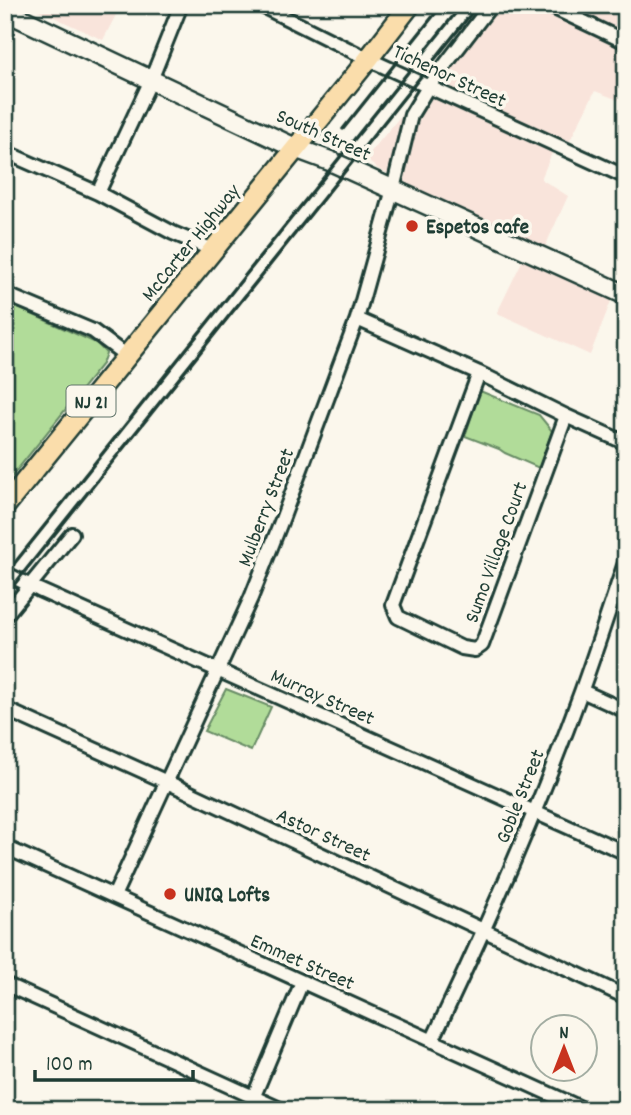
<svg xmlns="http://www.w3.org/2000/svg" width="631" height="1115" font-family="Dekko,sans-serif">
<rect width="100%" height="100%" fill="#fbf7ec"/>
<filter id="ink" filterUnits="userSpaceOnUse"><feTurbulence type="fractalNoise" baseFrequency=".0143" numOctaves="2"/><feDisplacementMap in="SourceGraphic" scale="14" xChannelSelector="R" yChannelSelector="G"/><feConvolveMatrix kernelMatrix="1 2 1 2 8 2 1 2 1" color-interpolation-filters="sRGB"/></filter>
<g filter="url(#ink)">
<!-- built -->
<path fill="#f9e4db" d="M28,5H121L103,40Z
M492,5H625L612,38L626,45V103L595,91L564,152L554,148L541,179L568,196L539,260L613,296L590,355L497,313L526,253L389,174L378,169L365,159Z"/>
<!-- green -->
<path fill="#b1dc99" stroke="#688c66" stroke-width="2" d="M5,302L96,343L106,353L102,364L5,485Z
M480,391L539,415L552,431L539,468L505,453L499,449L465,436Z
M226,689L271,707L251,751L204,731Z"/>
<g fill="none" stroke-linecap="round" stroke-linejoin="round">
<!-- street casing -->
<g stroke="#1f3d34" stroke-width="18">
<path id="street" d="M260,5L368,59L626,177
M548,5L626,42
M5,152L98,193L173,233L213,250
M98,193L151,80L181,5
M5,294L93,331L128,357
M357,319L479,373L566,416L626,443
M479,373L393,605L398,617L462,648L475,650L482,645L566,416
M5,573L39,590L626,853
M5,616L72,534
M582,691L626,711
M5,709L167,782L626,997
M5,847L585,1110
M114,896L251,598L283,517L357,319L393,189L411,115L428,87L491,5
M5,984L282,1110
M432,1041C487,926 538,810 581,692C597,648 611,604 626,560
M248,1110L302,982"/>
</g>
<!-- secondary casing -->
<g stroke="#1f3d34" stroke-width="23">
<path id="secondary" d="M5,11L295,148L330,161L626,295"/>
</g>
<!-- primary casing -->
<g stroke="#1f3d34" stroke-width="24">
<path id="primary" d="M5,506L362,67L410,5"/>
</g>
<!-- street -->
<use href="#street" stroke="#fbf7ec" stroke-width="12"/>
<!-- secondary -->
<use href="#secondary" stroke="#fbf7ec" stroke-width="18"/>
<!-- primary -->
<use href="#primary" stroke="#faddab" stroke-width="19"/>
<!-- rail -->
<path stroke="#1f3d34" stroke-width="3.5" d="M343,129L442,5
M5,575L462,5
M5,596L478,5"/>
</g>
</g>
<!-- markers -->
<g fill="#c8321e" stroke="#fbf7ec" stroke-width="2.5">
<circle cx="412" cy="226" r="7"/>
<circle cx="170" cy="894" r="7"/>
</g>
<g text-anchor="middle" stroke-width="7" stroke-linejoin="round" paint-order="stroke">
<!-- shield labels -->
<rect fill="#fbf7ec" stroke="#61756b" stroke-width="2" x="66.5" y="385.5" width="49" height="31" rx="5"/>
<g font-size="19" font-weight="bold" fill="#1f3d34">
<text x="91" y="408">NJ 21</text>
</g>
<!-- street labels -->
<g font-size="21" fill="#1f3d34" stroke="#fbf7ec">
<text transform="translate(450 75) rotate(25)" y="7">Tichenor Street</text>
<text transform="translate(324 134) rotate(24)" y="7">South Street</text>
<text transform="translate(190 242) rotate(-51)" y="7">McCarter Highway</text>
<text transform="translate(265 507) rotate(-69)" y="7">Mulberry Street</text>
<text transform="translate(495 552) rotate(-70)" y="7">Sumo Village Court</text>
<text transform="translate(323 696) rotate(24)" y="7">Murray Street</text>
<text transform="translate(519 796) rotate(-68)" y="7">Goble Street</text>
<text transform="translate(324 834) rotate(25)" y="7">Astor Street</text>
<text transform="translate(303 961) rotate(24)" y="7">Emmet Street</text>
</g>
<!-- poi labels -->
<g font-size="21" font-weight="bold" fill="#1f3d34" stroke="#fbf7ec" text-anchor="start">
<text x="426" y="233">Espetos cafe</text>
<text x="184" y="901">UNIQ Lofts</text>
</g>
</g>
<!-- margin -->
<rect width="631" height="1115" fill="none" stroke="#fbf7ec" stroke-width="28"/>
<rect x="14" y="14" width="603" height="1087" fill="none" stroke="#1f3d34" stroke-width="2.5" filter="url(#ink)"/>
<!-- north arrow -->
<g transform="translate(564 1048)"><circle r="33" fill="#fbf7ec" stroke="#a3ada2" stroke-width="2"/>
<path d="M0-5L12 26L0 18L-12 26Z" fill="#c8321e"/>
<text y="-10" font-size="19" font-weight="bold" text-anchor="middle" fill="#1f3d34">N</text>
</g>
<!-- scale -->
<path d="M35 1070v10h158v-10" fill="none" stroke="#1f3d34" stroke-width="3.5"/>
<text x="46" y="1070" font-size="21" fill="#1f3d34" stroke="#fbf7ec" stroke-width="5" paint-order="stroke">100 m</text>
</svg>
